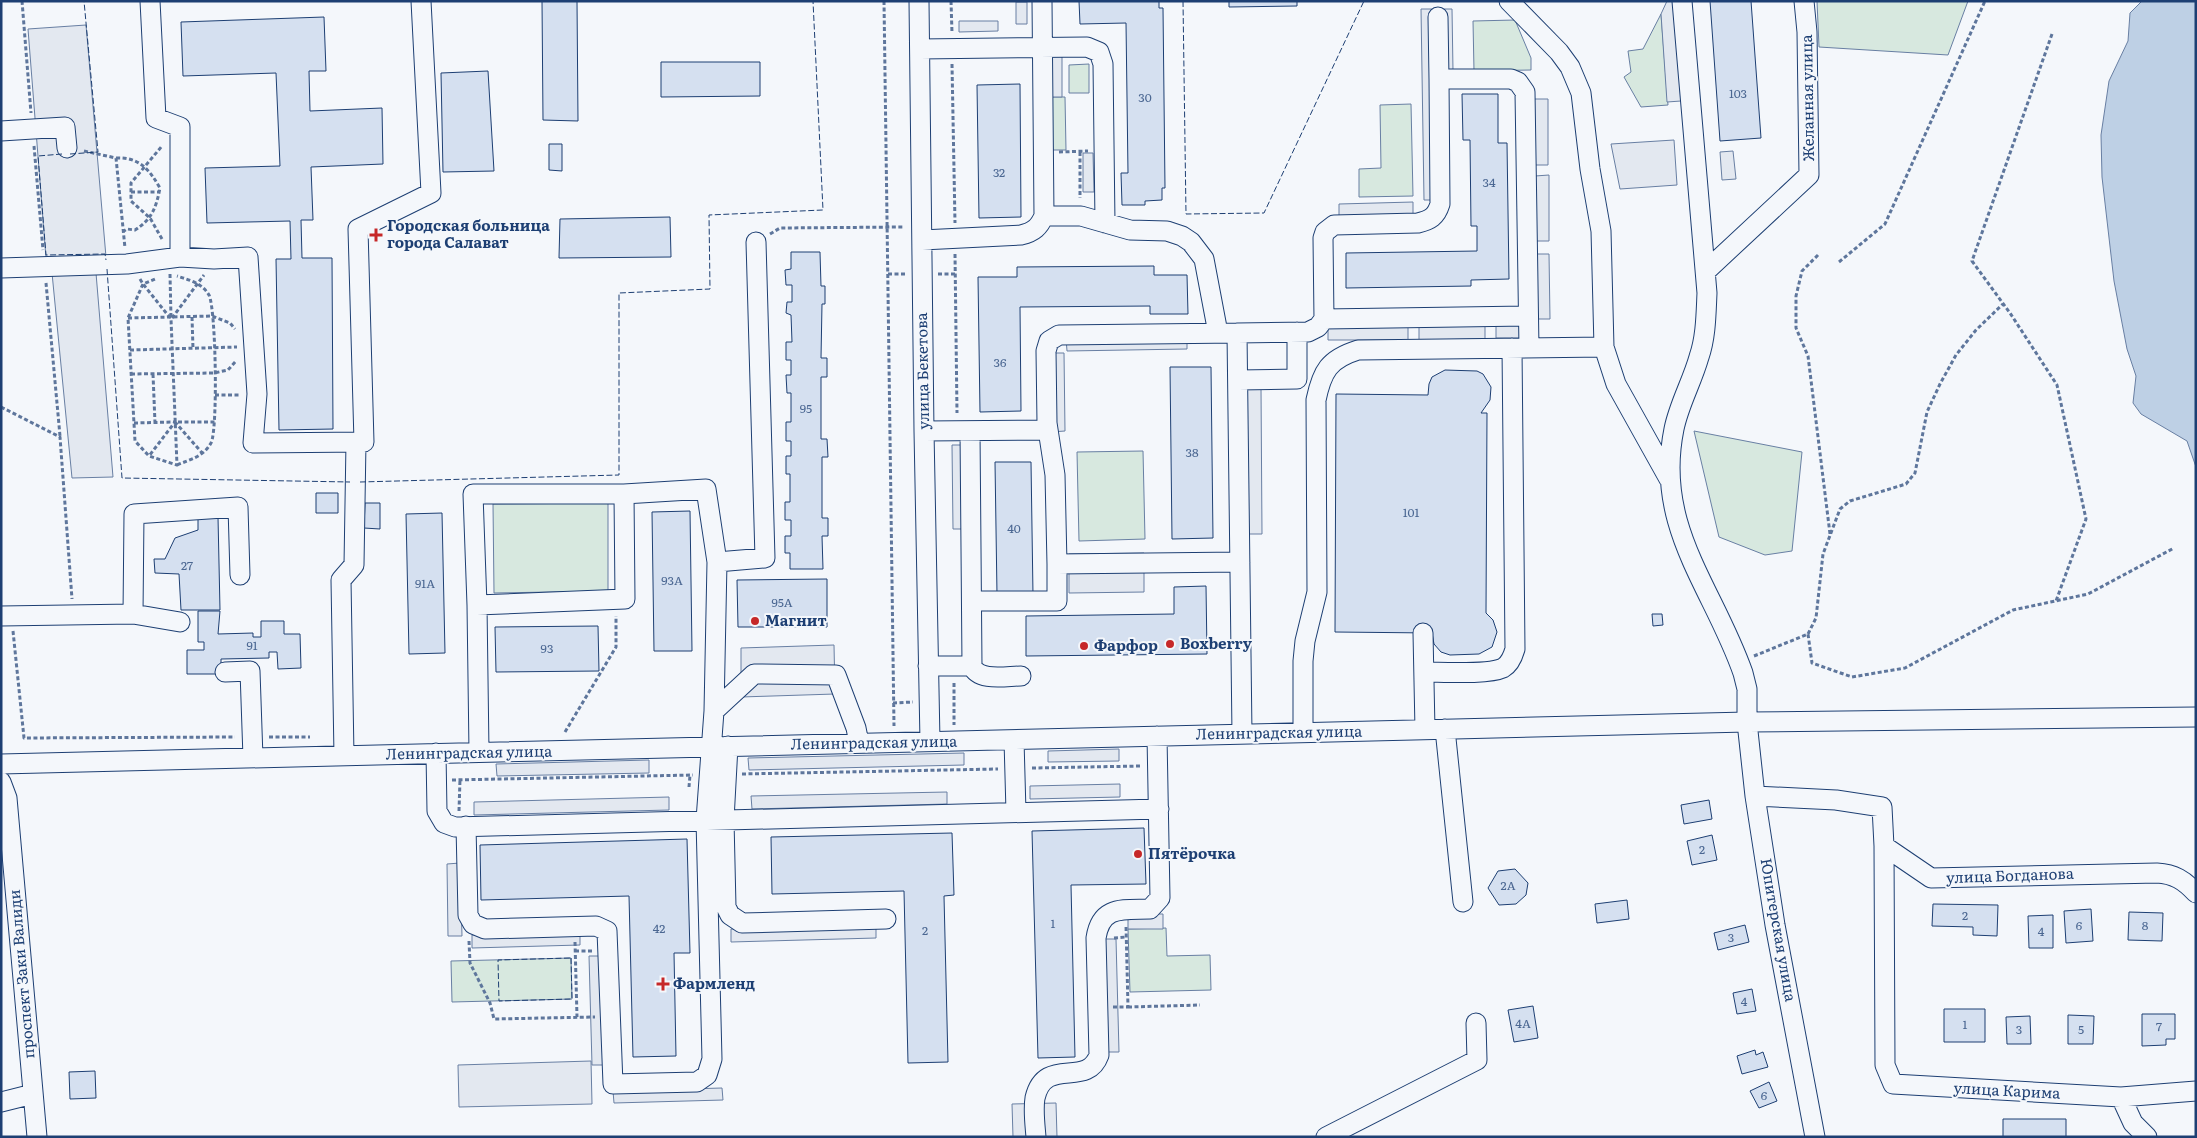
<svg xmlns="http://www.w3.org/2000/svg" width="2197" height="1138" font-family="Literata,serif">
<rect width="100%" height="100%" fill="#f4f7fb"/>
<!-- green -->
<path fill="#d7e8df" stroke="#687fa3" d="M1817,1H1968L1948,55L1819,47Z
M1661,14L1668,105L1641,107L1624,77L1631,72L1628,51L1643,49Z
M1515,20L1531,58V70L1474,71L1473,21Z
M1089,64V93H1069V65Z
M1050,97H1065L1066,150H1050Z
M1411,104L1413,196L1359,197V169L1381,168L1380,105Z
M1694,431L1802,452L1792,551L1765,555L1719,537Z
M1143,451L1145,539L1079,541L1077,452Z
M608,503V591L494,593L493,504Z
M1166,928L1167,956L1210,955L1211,990L1130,992L1128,929Z
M571,958L572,999L452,1002L451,961Z"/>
<!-- parking -->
<path fill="#e3e8f0" stroke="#687fa3" d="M1667,1H1674L1681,101L1667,102L1661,14Z
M1016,2H1027V24H1016Z
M1421,9H1452L1453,71H1432L1433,200H1424Z
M959,21H998V31L959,32Z
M86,25L106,257L46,258L28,29Z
M1051,52H1062V97H1052Z
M1534,99H1548V165H1535Z
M1674,140L1677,185L1620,189L1611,144Z
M1733,151L1736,179L1722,180L1720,152Z
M1083,153H1093L1094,192H1083Z
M1549,175V241H1536L1535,176Z
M1413,202V214L1339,216V204Z
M1536,254H1549L1550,319H1537Z
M52,273H96L113,477L72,478Z
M1485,325V339L1419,340V326Z
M1496,325H1522V338H1496Z
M1408,326V340H1328V327Z
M1187,336V349L1067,351L1066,338Z
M1050,353H1064L1065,431L1051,432Z
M1246,387H1261L1262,534H1248Z
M952,445H966L967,529H953Z
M1144,553V592L1069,593V554Z
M834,645L835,694L741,697V648Z
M1119,749V761L1048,762V751Z
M964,753V765L749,770L748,758Z
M649,760V773L497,776L496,764Z
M1120,784V797L1030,799V786Z
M947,792V804L752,809L751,796Z
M669,797V810L474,815V802Z
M460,863L462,936H448L447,864Z
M1128,914H1163V929H1128Z
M876,926V938L731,942V929Z
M580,932V945L472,948V935Z
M1102,939H1116L1119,1052H1105Z
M589,956H603L606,1065H592Z
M591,1061L592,1104L459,1107L458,1065Z
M722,1088L723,1100L614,1103L613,1091Z
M1056,1103L1057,1137H1013L1012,1104Z"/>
<!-- water -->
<path fill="#bed0e5" stroke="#687fa3" d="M2142,1H2196V467L2187,441L2141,414L2133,403L2136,376L2127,349L2114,281L2102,177L2101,135L2109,81L2128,41L2130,13Z"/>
<!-- building -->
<path fill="#d5e0f0" stroke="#1d3f73" d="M542,1H577L578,121L543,120Z
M1079,1H1159V8H1163L1165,188H1162V200L1145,201V205H1122L1121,173H1128L1126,23L1080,24Z
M1229,1H1297V6L1229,7Z
M1710,1H1751L1761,138L1720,141Z
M324,17L326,71H309L310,111L382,108L383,164L311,167L313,220H301L302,258H332L333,429L279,430L276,259H291L290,221L207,223L205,168L280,166L276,73L183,76L181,22Z
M661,62H760V96L661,97Z
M488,71L494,171L443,172L441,73Z
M1020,84L1021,217L979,218L977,85Z
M1462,94H1498V143H1507L1509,279L1471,280V286L1346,288V253L1477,251V226H1471L1470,140H1463Z
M549,144H562V171L549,170Z
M670,217L671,257L559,258L560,219Z
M791,252H820L821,286H825V304H822L821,358H827V377H821V439H827L828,457H822V518H828V536H822L823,569H790V553H785V536H791V520H785V502H790V474H786V456H791V441H786V422H791V393H787L786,375H791V360H786V342H792L791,315L786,313L787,302H792V285H786L785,270L791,269Z
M1154,266V275H1187L1188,314H1150V306L1020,307L1021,411L980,412L978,277H1017V267Z
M1170,367H1211L1213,538L1172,539Z
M1445,370L1477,371L1483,374L1491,387L1490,400L1481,413H1487L1486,613L1493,620L1497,632L1492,647L1479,654L1450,655L1441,652L1434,644L1432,633L1335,632L1336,394L1428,395L1429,384L1432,377Z
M995,462H1031L1033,595H997Z
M316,493H338V513H316Z
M365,503H380V529L364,528Z
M690,511L692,651H654L652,512Z
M442,513L445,653L409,654L406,514Z
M218,517L220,610H181L179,574L155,573L154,559H165L175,538L198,530V518Z
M827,579V627H738L737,580Z
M1206,586L1207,654L1026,656V616L1174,614V587Z
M198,611H220L218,634L253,633V637H261V621H284V634H300L301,668L278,669L277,652H269V658L221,659V674H187V650H204V642H198Z
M1652,614H1662L1663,625L1653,626Z
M598,626L599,671L496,672L495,627Z
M1709,800L1712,819L1684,824L1681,805Z
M1144,828L1146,884L1071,885L1075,1057L1038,1058L1032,831Z
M952,833L954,895L944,896L948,1062L908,1063L904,891L772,894L771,837Z
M1712,835L1717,860L1692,865L1687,841Z
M687,839L690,953H674L676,1056L633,1057L629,896L481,900L480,845Z
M1515,869L1528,883L1526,895L1516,904L1499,905L1488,888L1498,871Z
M1627,900L1629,919L1597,923L1595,904Z
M1933,904L1998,905L1997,936L1973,935V927L1932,926Z
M2091,909L2093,941L2066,943L2064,911Z
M2129,912L2163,913L2162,941L2128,940Z
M2053,915V948H2029L2028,916Z
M1745,925L1749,942L1718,950L1714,933Z
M1752,989L1756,1011L1737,1014L1733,993Z
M1533,1006L1538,1038L1514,1042L1508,1010Z
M1944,1009H1985V1042H1944Z
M2142,1014H2175V1039H2166V1045L2142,1046Z
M2068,1015L2094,1016L2093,1044H2068Z
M2030,1016L2031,1044H2007L2006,1017Z
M1755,1050L1756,1055L1763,1052L1768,1067L1742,1074L1737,1056Z
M95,1071L96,1098L70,1099L69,1072Z
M1769,1082L1777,1101L1759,1108L1750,1091Z
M2003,1119H2066V1137H2003Z"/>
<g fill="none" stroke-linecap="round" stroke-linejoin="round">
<!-- minor casing -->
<g stroke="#1d3f73" stroke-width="21">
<path id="minor" d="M150,1L156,118L180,127V257
M919,1L924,431L930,741
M1509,1L1559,52L1570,67L1581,93L1590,169L1601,231L1604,347L1616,384L1669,479
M1682,1L1707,293C1706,314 1706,337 1699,357C1692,382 1679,404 1674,429C1654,527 1713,587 1743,673L1747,689V722L1755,796L1775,925L1815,1137
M1438,17L1439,79
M920,49L1087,47L1099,52L1103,64L1105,223
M1,131L65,127L67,148
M1044,216H1081L1130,230L1167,231L1182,236L1191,242L1204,259L1218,333
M922,240L1021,235C1034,232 1039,227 1044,216L1042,1
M1,268L127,264L180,257L214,259L248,257L257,394L253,443L364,442L358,229L431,193L421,1
M1706,271L1809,175L1807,32L1804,1
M1324,319L1528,316
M1237,333L1308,332L1318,327L1324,319L1323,238L1325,232L1334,225L1418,223C1430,220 1436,217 1440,204L1439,79H1511L1518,82L1525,92L1529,348
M1238,380L1297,379V332
M924,431L1047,430
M970,431L972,666
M717,562L765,558L756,242
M1057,564L1055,475L1047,423L1046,351L1049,341L1059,335L1237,333L1242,734
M972,601H1057V564L1240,562
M477,605L625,599L624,494H473L477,605L479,752
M133,614L134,514L238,507L240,575
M1,616L133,614L180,622
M1423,633L1425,730
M928,666H972C979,682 1006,676 1021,676
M225,672L250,671L253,758
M1424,672C1442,672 1488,675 1503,668C1510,664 1513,656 1515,649L1512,348
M714,711L754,674L836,675L856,728L859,743
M1445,729L1463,902
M1303,732V661L1305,641L1317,592L1316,400C1322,371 1329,359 1358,350L1604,347
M1014,740L1016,812
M728,746L724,820L726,907L730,915L742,923L886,919
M436,753L437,811L444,823L455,827L1159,809
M344,756L341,580L354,565L356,442
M1,764L1747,722L2196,717
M1,782L7,798L37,1137
M1755,796L1836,800L1882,807L1884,846L1931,878L2157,873C2174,874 2184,880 2196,893
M466,826L468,915L473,924L485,929L596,926L607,931L613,1084L697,1082L707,1075L712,1059L706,820L714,711L717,562L706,489L624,494
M1884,846L1885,1065L1893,1084L2121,1097L2196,1091
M2121,1097L2133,1123L2147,1137
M1,1102L33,1094
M1036,1137C1035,1125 1033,1110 1035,1098C1045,1055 1087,1089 1099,1055L1096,938C1101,905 1123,910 1150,909L1160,898L1157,736
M1326,1137L1477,1060L1476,1023"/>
</g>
<!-- path -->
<path stroke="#5e769c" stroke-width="3" stroke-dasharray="4 2.5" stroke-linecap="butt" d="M22,1L31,113
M884,1L894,726
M951,1L952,33
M2052,34L1972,261L2010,313L2057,385L2086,519L2056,601
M952,64L955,223
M34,146L43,250
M84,151L116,158L125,248
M1059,152L1088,151
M1080,152V198
M116,158C139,157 149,169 160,188C156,208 152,219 135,230L127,229L124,231
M131,192H160
M770,234L780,228L904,227
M162,239L150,218L131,201V183L162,146
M955,254L957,413
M1818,255L1802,271L1796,296V328L1808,356L1830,534
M1839,262L1885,224L1985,1
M170,274L171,318
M888,274H905
M938,274H955
M140,279L143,284L171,319L177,465L149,456L135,441L128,318L143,284L155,279
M46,283L60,436
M192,317L193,349
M128,318L212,316L230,323L235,329
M172,318L204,275
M130,350L237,347
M131,374L214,373L228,370L236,361
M153,374L155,423
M215,395H240
M1,407L60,437L72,599
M134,423L175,422L149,456
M203,454L175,422H216
M177,465C191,459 203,457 211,443C218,430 216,309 209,295C202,283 189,280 177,276
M13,631L24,738L235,737
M1808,634L1816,618L1823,554L1840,509L1850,501L1906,484L1915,473L1927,412L1940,384L1956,355L1976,330L2003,304
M1754,656L1808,634L1812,663L1852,677L1905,668L2013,610L2088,594L2174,548
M954,683V725
M893,703L913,702
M565,732L616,647V616
M269,737H310
M1032,768L1141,766
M742,774L998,769
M452,780L693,775
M689,787L690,775
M459,811L460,779
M1114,938L1126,937
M469,941L470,963L490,1003L494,1019L595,1017
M575,942L577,1017
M575,951H592
M1113,1007H1128L1126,925
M1128,1007L1200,1005"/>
<!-- minor -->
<use href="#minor" stroke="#f4f7fb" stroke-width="19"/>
<!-- fence -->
<path stroke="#1d3f73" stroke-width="1" stroke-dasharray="6 2.5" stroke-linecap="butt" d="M1183,1L1186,214L1264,213L1364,1
M62,154L38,156L46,255L105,254L106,260
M70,154L98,152L84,1
M107,269L122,478L350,482
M360,482L619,475V293L710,289L709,215L823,210L813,1
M571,958L572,999L499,1001L498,960Z"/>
</g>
<!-- markers -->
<g fill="#c62828" stroke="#f4f7fb" stroke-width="2">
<path d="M373.5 227.5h5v5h5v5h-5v5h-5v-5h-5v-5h5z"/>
<circle cx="755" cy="621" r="5"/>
<circle cx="1170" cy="644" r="5"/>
<circle cx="1084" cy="646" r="5"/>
<circle cx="1138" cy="854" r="5"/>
<path d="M660.5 976.5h5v5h5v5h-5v5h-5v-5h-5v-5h5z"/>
</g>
<g text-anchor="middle" stroke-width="4" stroke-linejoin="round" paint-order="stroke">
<!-- number labels -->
<g font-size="12" fill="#4b6792">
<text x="1738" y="98">103</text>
<text x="1145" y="102">30</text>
<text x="999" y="177">32</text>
<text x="1489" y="187">34</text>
<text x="1000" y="367">36</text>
<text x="806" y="413">95</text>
<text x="1192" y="457">38</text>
<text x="1411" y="517">101</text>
<text x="1014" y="533">40</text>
<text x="187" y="570">27</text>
<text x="672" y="585">93А</text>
<text x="425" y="588">91А</text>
<text x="782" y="607">95А</text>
<text x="252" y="650">91</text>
<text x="547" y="653">93</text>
<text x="1702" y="854">2</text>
<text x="1508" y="890">2А</text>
<text x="1965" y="920">2</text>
<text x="1053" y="928">1</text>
<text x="2079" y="930">6</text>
<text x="2145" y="930">8</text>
<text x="659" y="933">42</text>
<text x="925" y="935">2</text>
<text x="2041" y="936">4</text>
<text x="1731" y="942">3</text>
<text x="1744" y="1006">4</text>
<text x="1523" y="1028">4А</text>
<text x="1965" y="1029">1</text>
<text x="2159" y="1031">7</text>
<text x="2019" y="1034">3</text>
<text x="2081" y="1034">5</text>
<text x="1764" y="1100">6</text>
</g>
<!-- street labels -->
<g font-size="15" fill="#1d3f73" stroke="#f4f7fb">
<text transform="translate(1808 98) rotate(-91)" y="5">Желанная улица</text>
<text transform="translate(923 371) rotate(-91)" y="5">улица Бекетова</text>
<text transform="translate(1279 733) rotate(-1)" y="5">Ленинградская улица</text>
<text transform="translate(874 743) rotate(-1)" y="5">Ленинградская улица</text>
<text transform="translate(469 753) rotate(-1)" y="5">Ленинградская улица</text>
<text transform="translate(2010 876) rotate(-2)" y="5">улица Богданова</text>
<text transform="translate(1778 930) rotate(80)" y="5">Юпитерская улица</text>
<text transform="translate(22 974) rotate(-95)" y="5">проспект Заки Валиди</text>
<text transform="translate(2007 1091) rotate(3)" y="5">улица Карима</text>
</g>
<!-- poi labels -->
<g font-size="15" font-weight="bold" fill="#1d3f73" stroke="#f4f7fb" text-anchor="start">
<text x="387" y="231">Городская больница<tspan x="387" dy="17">города Салават</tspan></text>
<text x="765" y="626">Магнит</text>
<text x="1180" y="649">Boxberry</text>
<text x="1094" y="651">Фарфор</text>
<text x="1148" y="859">Пятёрочка</text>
<text x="673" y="989">Фармленд</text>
</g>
</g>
<!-- border -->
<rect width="2197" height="1138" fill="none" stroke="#1d3f73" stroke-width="5"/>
</svg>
